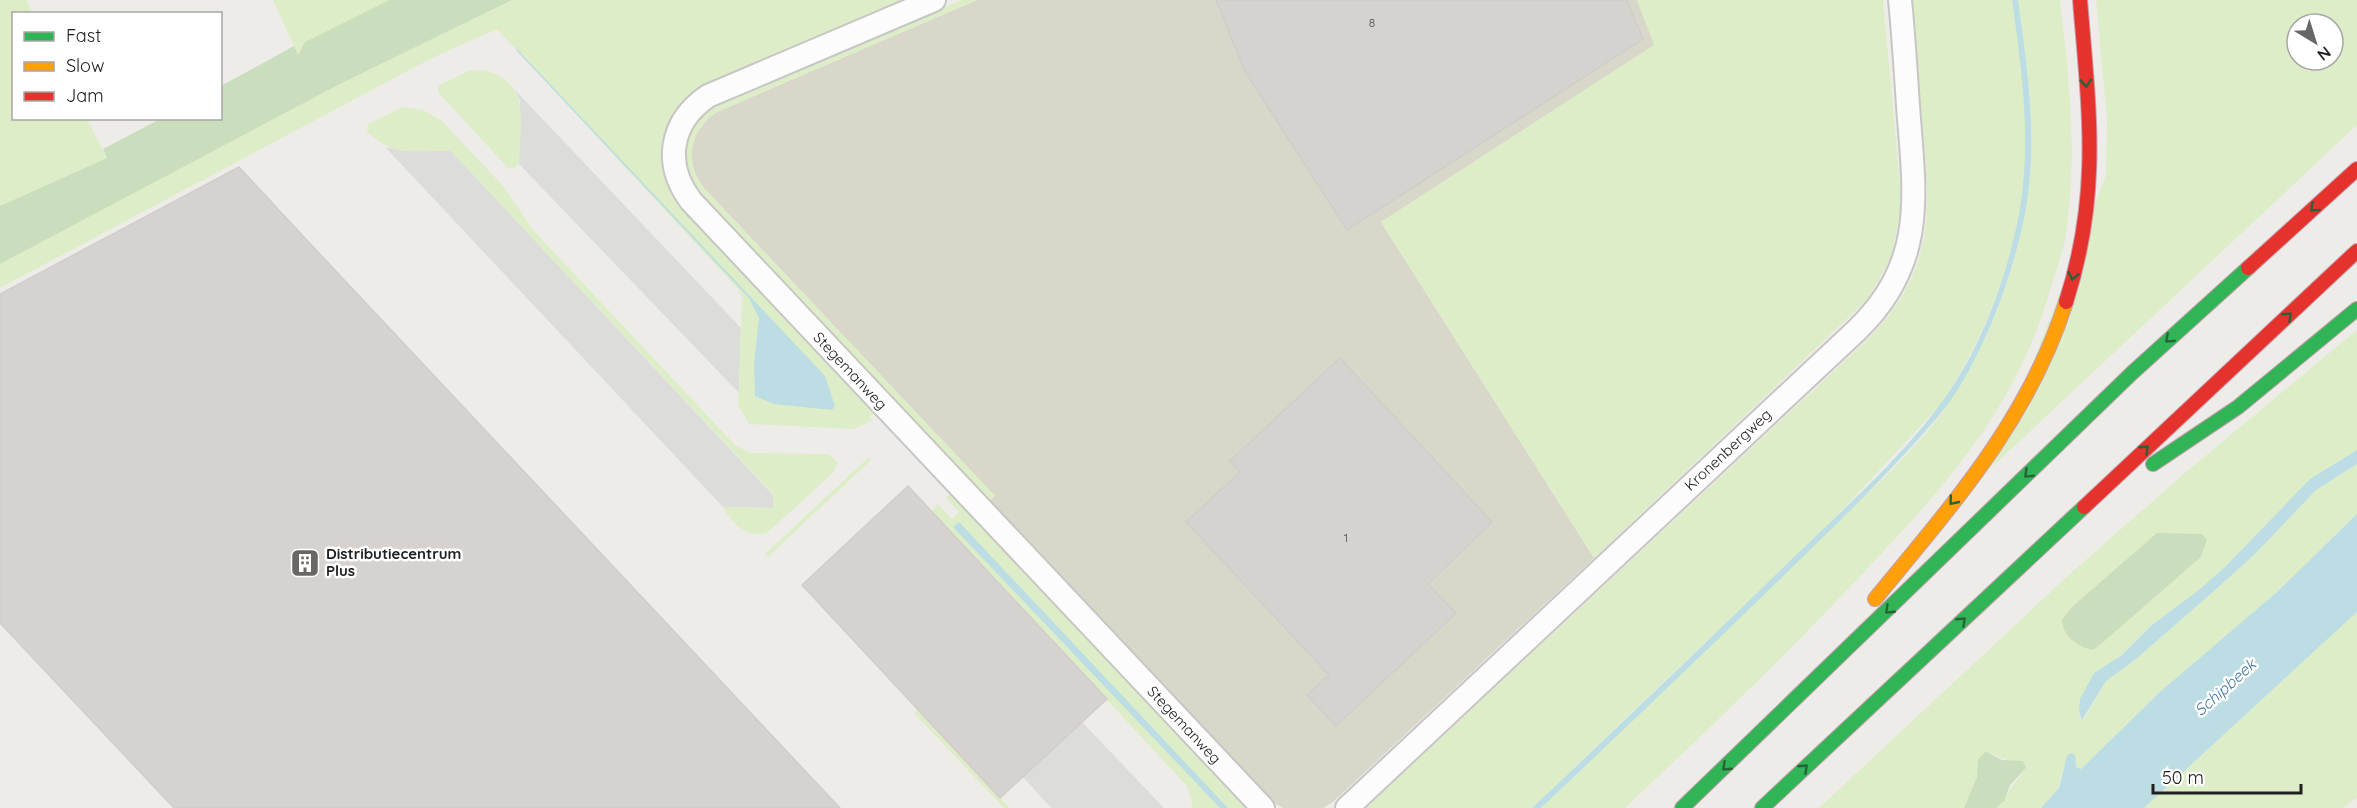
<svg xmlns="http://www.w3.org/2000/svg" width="2357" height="808" font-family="Quicksand,sans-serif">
<rect width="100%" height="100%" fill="#eeece9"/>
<!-- religious -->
<path fill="#dcdcda" d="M514,89L741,328L739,393L519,164L520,101Z
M386,148L451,151L773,495V508L723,507Z
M1082,722L1164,808H1051L1023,777Z"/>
<!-- construction -->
<path fill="#d8d7ca" d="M977,0H1637L1655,45L1381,222L1594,558L1333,802L1323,808H1283L1273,802L989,501L995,496L704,188L694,172L691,153L696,134L708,118L717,112Z"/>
<!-- grass -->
<path fill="#ddedc7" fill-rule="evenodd" d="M0,0H26L33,13L14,14V118L87,119L107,158L0,206Z
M273,0H389L305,42L298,55Z
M512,0H902L703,86C663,112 651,154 673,197L875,413L870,417L873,420L854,429L749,424L738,405L742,299L738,289L497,29L432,58L0,288V264L338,85Z
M961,0H977L717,112C689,130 684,162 704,188L995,496L989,501L700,192C677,163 682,128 714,107Z
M1637,0H1883L1902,206L1891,259L1867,300L1594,558L1381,222L1654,45Z
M1910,0H2012C2018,42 2025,85 2026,127C2029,223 1994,325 1941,404L1833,520L1532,808H1366L1866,341C1935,272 1931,214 1922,124C1918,83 1914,41 1910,0Z
M2018,0H2060C2069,78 2078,155 2066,233C2064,249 2058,265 2053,280C2017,414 1937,495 1845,592C1774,667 1700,737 1625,808H1541C1633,721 1724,633 1815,544C1857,502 1912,456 1946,407C1984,353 2011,284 2024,219C2039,145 2028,73 2018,0Z
M2096,0H2357V125L1992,467L2106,175L2107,120ZM2297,24H2333V60H2297Z
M483,70C532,81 520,124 519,164L513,169L508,168L438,92L439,85L469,71Z
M403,107L423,110L442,121L504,187L533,230L736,446L751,453L829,454L837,462L834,472L767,533C749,539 731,523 723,507L773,508V494L451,151C414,150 395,159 367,131L368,124Z
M2357,330V450L2310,479L2225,567L2200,589L2152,625L2122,655L2094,673L2079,711L2080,717L2084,719L2106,681L2136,659L2214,591L2255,554L2316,490L2357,464V514L2277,592L2161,691L2081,769L2076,767V761L2067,756L2058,789L2041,808H1996L2026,768C2015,759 2004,761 1992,754L1978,759L1977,777L1964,808H1819L2072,572L2185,473ZM2202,534L2207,538L2201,557L2101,644L2093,650L2077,644L2068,635Z
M869,457L871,460L768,557L765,554Z
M950,494L1246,808H1193L1187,786L931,511L938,504L952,519L959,512L946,498Z
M2357,612V798L2342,808H2144Z
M918,710L1010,808H1004L914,713Z"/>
<!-- forest -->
<path fill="#cadebd" d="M389,0H512L338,85L0,264V206L107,158L103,149L160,119L220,118L221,86L294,46L298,55L305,42Z
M2157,533L2202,534L2207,539L2201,557L2101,644L2093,650C2077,647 2063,636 2062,620L2073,606Z
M1986,752L2002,760L2023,761L2026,768L2010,785L2004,801L1996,808H1964L1977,777L1978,759Z"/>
<!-- water -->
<path fill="#bbdde3" d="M2012,0H2018C2028,73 2039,145 2024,219C2012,276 1990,336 1960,386C1947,408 1930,426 1913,445C1881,480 1846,515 1812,548C1722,636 1632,722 1541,808H1532C1621,724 1709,640 1796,555C1848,505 1914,446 1953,386C1985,337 2008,272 2019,214C2032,141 2022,72 2012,0Z
M517,49L825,376L835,406L832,410L774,404L755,396L754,363L759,318L749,298L516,50Z
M2357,450V464L2316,490L2255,554L2214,591L2136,659L2106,681L2082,720L2079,711L2080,699L2094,673L2122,655L2152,625L2200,589L2225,567L2310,479Z
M2357,514V612L2144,808H2041L2059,788L2067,756L2070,753L2075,755L2076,767L2081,769L2161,691L2277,592Z
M959,522L1228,808H1220L953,527Z"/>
<!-- building -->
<path fill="#d5d2d0" stroke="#d1cdca" stroke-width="1.5" d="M1216,0H1627L1643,39L1347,230L1244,70Z
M239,167L302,235L840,808H174L0,623V294Z
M1340,358L1492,522L1428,584L1456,613L1336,726L1307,695L1329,675L1186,522L1240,472L1230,461Z
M908,486L1107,699L1000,798L802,585Z"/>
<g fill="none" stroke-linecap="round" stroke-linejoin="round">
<!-- street casing -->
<g stroke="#c7c6c5" stroke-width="26">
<path id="street" d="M934,0L708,96C670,122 663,164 691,201L1263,808
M1347,808L1857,330C1923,266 1916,203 1909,119C1906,79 1904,39 1900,0"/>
</g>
<!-- fast casing -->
<g stroke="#c59eac" stroke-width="16">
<path id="fast" d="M2153,464L2238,407L2357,309
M1682,808L2132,373L2248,268
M1762,808L2084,507"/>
</g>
<!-- slow casing -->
<g stroke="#c59eac" stroke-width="16">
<path id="slow" d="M1875,599C1952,505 2028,421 2066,302"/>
</g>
<!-- jam casing -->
<g stroke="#c59eac" stroke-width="16">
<path id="jam" d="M2248,268L2357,169
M2066,302C2101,193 2089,111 2080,0
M2084,507L2357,251"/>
</g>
<!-- street -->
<use href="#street" stroke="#fcfcfc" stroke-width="22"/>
<!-- fast -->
<use href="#fast" stroke="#30b455" stroke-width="14"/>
<!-- slow -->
<use href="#slow" stroke="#ff9f0a" stroke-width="14"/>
<!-- jam -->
<use href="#jam" stroke="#e5322d" stroke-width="14"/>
</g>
<!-- one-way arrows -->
<defs><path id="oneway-chevron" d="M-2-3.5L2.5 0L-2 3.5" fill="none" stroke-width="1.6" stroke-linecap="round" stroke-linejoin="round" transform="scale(1.5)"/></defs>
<g stroke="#276338">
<use href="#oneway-chevron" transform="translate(2086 83) rotate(86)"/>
<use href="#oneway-chevron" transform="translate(2314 208) rotate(138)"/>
<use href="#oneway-chevron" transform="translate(2073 276) rotate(102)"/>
<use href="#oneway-chevron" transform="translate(2288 316) rotate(-43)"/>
<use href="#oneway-chevron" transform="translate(2169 339) rotate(138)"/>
<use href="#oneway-chevron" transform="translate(2145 449) rotate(-43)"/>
<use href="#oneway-chevron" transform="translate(2028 474) rotate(136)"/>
<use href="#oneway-chevron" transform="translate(1953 501) rotate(129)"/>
<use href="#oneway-chevron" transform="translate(1889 610) rotate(136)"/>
<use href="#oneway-chevron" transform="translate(1962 621) rotate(-43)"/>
<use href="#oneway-chevron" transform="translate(1726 767) rotate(137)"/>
<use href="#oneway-chevron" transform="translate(1804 768) rotate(-43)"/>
</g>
<!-- icons -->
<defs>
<g id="building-square" transform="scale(1.5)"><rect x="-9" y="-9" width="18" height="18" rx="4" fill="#686766" stroke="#fff"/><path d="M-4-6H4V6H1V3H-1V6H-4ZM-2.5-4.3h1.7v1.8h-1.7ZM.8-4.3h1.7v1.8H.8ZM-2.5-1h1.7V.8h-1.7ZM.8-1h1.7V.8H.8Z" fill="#fff"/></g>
</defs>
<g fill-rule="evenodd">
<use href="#building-square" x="305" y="563"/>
</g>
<g text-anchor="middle" stroke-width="5" stroke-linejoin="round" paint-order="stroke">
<!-- number labels -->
<g font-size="12" fill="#4d4c4c">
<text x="1372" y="27">8</text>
<text x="1346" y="542">1</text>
</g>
<!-- street labels -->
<g font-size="15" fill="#202020" stroke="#fff">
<text transform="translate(850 371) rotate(47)" y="5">Stegemanweg</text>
<text transform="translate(1728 450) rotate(-43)" y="5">Kronenbergweg</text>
<text transform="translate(1184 725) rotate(47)" y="5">Stegemanweg</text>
</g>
<!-- poi labels -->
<g font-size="15" font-weight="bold" fill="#202020" stroke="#fff" text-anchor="start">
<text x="326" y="559">Distributiecentrum<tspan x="326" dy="17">Plus</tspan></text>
</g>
<!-- water labels -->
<g font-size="16" font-style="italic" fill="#4278a5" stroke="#fff">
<text transform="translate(2225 687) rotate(-42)" y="6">Schipbeek</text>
</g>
</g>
<!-- legend -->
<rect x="12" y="12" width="210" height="108" fill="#ffffff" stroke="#a6a6a6" stroke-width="1.5"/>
<rect x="24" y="32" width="30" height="9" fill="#30b455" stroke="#a6a6a6" stroke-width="1.5"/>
<text x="66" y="42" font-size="18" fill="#202020">Fast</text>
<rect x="24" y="62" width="30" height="9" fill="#ff9f0a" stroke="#a6a6a6" stroke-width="1.5"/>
<text x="66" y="72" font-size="18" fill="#202020">Slow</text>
<rect x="24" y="92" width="30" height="9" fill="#e5322d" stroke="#a6a6a6" stroke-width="1.5"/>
<text x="66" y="102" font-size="18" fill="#202020">Jam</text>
<!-- north arrow -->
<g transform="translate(2315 42) rotate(142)"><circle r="28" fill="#ffffff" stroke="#a6a6a6" stroke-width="1.5"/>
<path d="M0-4.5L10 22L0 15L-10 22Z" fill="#686766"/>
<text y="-9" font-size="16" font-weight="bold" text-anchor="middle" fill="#202020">N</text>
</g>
<!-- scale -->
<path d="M2153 784v9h148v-9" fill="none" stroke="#202020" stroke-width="3"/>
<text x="2162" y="784" font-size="18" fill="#202020" stroke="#ffffff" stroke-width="4.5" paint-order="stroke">50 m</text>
</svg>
